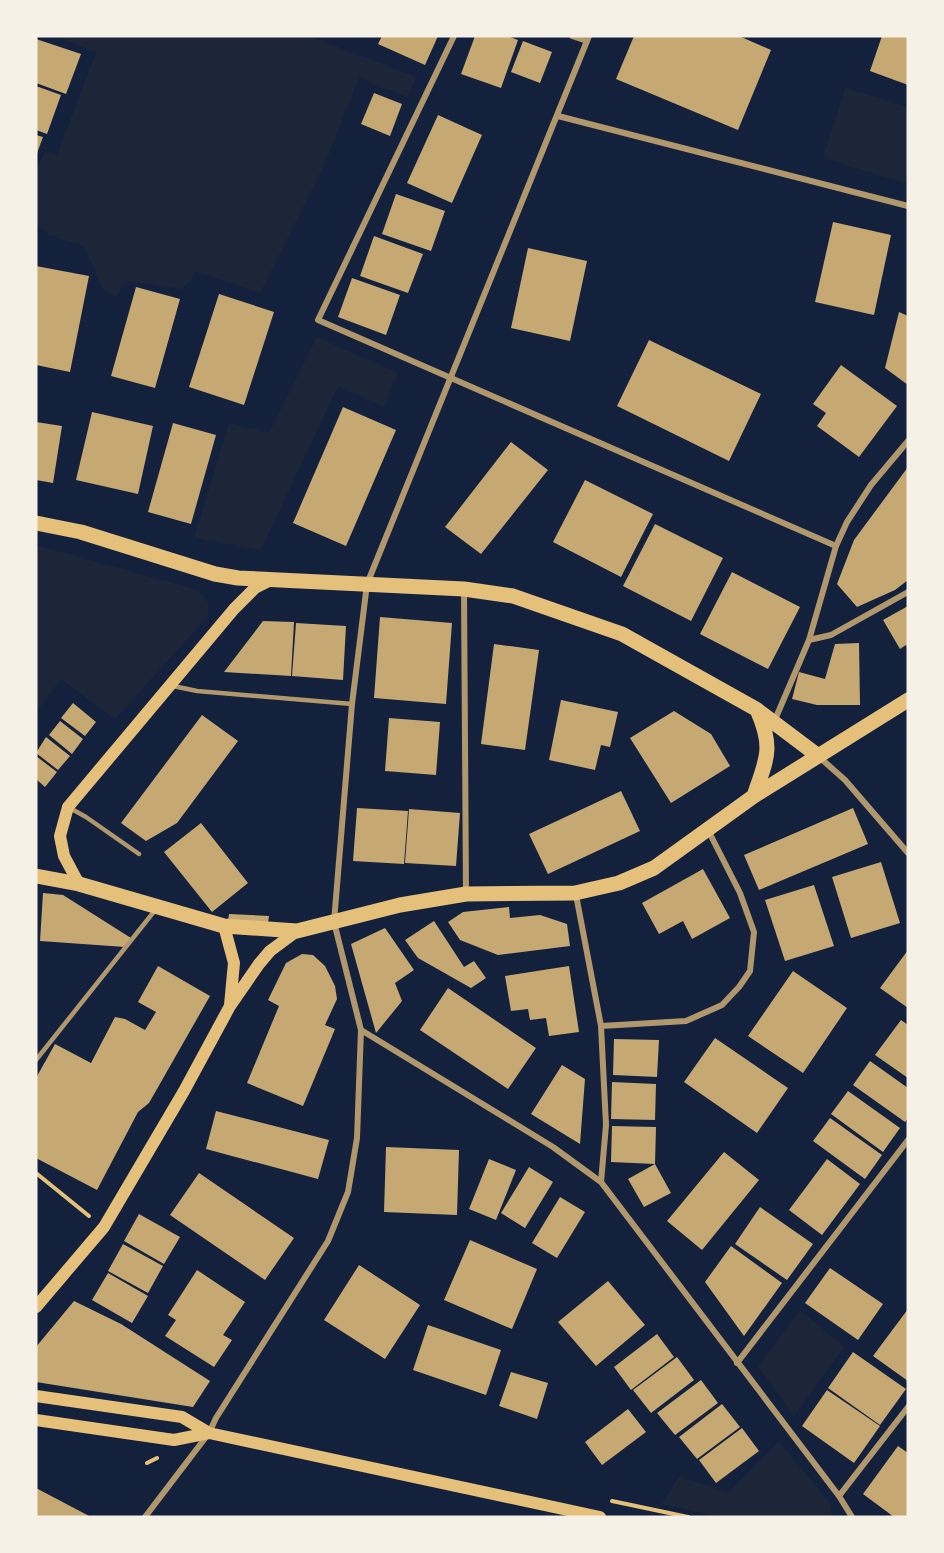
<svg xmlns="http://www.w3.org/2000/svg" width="944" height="1553" font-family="'Sofia Sans Condensed',sans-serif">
<rect width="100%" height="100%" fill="#14213d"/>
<!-- green -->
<path fill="#1d2539" d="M57,36H309L416,77L408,97L359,78L326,161L260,293L194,271L191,281L181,289L126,281L116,297L102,288L84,246L50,235L36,225V171L45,152L57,155L96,53Z
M845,88L908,107V184L823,158Z
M317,337L398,373L384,407L338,386L261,550L194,538L229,423L269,433Z
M36,545L198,590L208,602V616L115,719L61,679L36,712Z
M800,1310L844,1347L794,1416L758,1366Z
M779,1442L830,1503L832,1517H719L662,1504L679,1477L729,1492Z"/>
<!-- building -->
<path fill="#c6a872" d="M382,36H438L425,65L378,44Z
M475,36H507L518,40L501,88L461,74Z
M634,36H739L771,50L738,130L616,79Z
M882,36H908V85L870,71Z
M36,39L81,54L66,94L36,83Z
M523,41L552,52L540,83L511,72Z
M36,86L61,95L47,134L36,130Z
M374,93L402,104L390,136L361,124Z
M438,115L482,135L452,203L407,183Z
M36,135L43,137L36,156Z
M396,194L445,211L431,251L382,234Z
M833,222L891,235L874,315L815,302Z
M374,236L423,254L408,293L360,276Z
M528,248L587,261L570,341L511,328Z
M36,266L89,276L70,372L36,365Z
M352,278L400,295L386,335L338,317Z
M136,287L180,299L155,388L111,376Z
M219,294L274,312L244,405L189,387Z
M899,312L908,316V385L885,368Z
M649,340L761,394L729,461L617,406Z
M841,365L897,406L859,457L817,426L826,413L813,404Z
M343,407L396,430L346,546L293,523Z
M92,412L153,426L138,494L76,480Z
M36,422L62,426L53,483L36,480Z
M173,423L216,435L191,524L148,512Z
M511,442L548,470L481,554L445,527Z
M908,467V580L895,590L857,607L837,584L854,540Z
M585,480L653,514L621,577L553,542Z
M655,524L723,558L691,621L623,586Z
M732,572L800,607L768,669L700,634Z
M908,606V648L906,645L900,649L883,620Z
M380,617L452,623L446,704L374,698Z
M263,621L294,622L291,676L224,672Z
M296,623L346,626L343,680L292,676Z
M859,643L860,705H817L792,699L799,672L825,679L835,644Z
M494,644L539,650L525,750L481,744Z
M561,700L618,712L610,747L601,745L595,770L549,760Z
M73,703L96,722L85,736L61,718Z
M674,711L711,734L730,766L671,803L630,738Z
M202,715L238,741L177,823L146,841L121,823Z
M389,718L440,722L436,775L385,771Z
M60,721L83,739L72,754L49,735Z
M46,737L70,756L58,770L36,753Z
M36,756L57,772L45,787L36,779Z
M621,791L640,831L548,874L529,834Z
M357,808L408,811L404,864L353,861Z
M853,808L868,844L759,890L744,855Z
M409,809L460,813L456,866L405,863Z
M201,823L248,883L212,912L164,852Z
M881,862L900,923L851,938L832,877Z
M703,869L730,918L692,939L683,921L659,934L642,903Z
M814,885L834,946L785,961L765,900Z
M43,893L63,895L131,938L125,947L40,941Z
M509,907L510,918L540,915L567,924L570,946L498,955L460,940L448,922L463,912Z
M229,914L269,916L268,923L228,921Z
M434,921L464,967L474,961L486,978L471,988L418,958L405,940Z
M385,928L414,970L395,983L402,1001L376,1033L351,944Z
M908,950V1008L880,988Z
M302,954L313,955L325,966L335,986L337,999L325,1025L335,1029L303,1106L247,1083L279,1006L268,1000L286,963Z
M158,966L210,996L149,1103L138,1112L97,1190L36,1158V1078L55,1044L91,1063L115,1017L125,1019L145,1030L156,1012L138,1002Z
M569,966L579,1032L549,1036L546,1018L530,1020L528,1009L511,1011L505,976Z
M793,971L847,1008L803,1073L748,1036Z
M448,988L536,1048L508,1089L420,1030Z
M901,1020L908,1025V1078L875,1055Z
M715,1038L788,1088L757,1133L684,1082Z
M614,1039L659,1040L657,1077L613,1075Z
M870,1061L908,1088V1118L905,1122L853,1085Z
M562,1065L585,1079L580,1144L531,1114Z
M612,1082L656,1084L655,1120L611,1119Z
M848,1091L900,1128L883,1152L831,1114Z
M216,1111L329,1140L318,1179L206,1149Z
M830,1118L882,1155L865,1179L813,1141Z
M612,1126L656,1127L655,1164L611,1162Z
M386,1147L459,1150L457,1215L384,1212Z
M724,1152L759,1180L702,1250L667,1221Z
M489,1159L516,1170L496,1220L469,1209Z
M827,1159L860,1184L822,1235L789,1210Z
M655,1164L671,1193L644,1207L628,1179Z
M529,1167L553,1182L525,1228L501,1213Z
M199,1173L294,1238L265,1280L170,1215Z
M560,1197L585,1212L557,1258L532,1243Z
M760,1207L813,1244L787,1280L735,1244Z
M139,1214L180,1237L164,1264L124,1241Z
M470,1240L537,1269L512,1329L444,1300Z
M123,1244L163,1266L148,1293L108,1271Z
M731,1246L782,1283L744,1336L705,1282Z
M359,1265L420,1305L385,1359L324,1320Z
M830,1268L883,1304L858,1340L805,1303Z
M197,1270L245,1302L223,1335L232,1340L214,1367L165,1336L176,1320L168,1315Z
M108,1273L148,1296L132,1323L92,1300Z
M608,1281L645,1325L596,1366L558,1322Z
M74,1301L121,1324L210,1381L193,1407L36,1382V1347Z
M908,1309V1381L873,1356Z
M428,1325L501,1350L486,1395L413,1370Z
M657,1334L674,1357L631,1390L614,1367Z
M853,1352L906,1389L880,1425L828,1388Z
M677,1357L694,1380L651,1413L633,1390Z
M511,1372L548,1383L537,1419L499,1406Z
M701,1380L718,1403L675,1435L657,1413Z
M827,1390L880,1426L854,1463L802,1426Z
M722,1404L740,1427L697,1459L679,1437Z
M628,1409L646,1432L602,1465L585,1442Z
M742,1428L759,1451L716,1483L699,1460Z
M898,1446L908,1453V1517H894L863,1494Z
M36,1488L91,1517H36Z"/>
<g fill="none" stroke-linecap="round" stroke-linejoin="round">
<!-- path -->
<path stroke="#e5c07b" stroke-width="4" d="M36,1173L89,1216
M147,1463L157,1458
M612,1501L688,1517"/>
<!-- service -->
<path stroke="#b1986c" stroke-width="4.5" d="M173,686L197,691L352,704
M68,807L86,817L139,854
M36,1060L156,909"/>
<!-- minor -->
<path stroke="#b1986c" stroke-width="6" d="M454,36L318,320L836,546
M572,36L587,41
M558,116L908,206
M464,590L466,894
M809,640L831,635L908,592
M774,722L809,640L836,546L847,522L871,485L908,441
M818,756L845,780L908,853
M576,895L601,1026L606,1125L601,1182
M601,1026L686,1021L722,1005L739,987L750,971L754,932L740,893L708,830
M361,1030L553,1147L601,1182L839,1496L852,1517
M737,1363L908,1140
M839,1496L908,1407
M145,1517L209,1433L216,1418L328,1241L348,1192L357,1138L361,1030L334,922L352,704L367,584L589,36"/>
<!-- secondary -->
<path stroke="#e5c07b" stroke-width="12" d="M79,884L64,856L60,836L68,807L234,609L255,588L271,580
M224,926L234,963L230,1005
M36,1307L104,1227L184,1091L230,1006L259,964L270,951L297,931
M36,1396L182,1417L209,1433L600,1517
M36,1420L174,1440L209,1433"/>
<!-- primary -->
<path stroke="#e5c07b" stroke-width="15" d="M36,523L81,532L215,574L238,578L464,589L513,596L622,634L756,709L817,755
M754,796C766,760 774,749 758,712
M36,876L79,884L224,926L297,931L400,905L466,894L575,893L619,883L654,868L754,796L908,700"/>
</g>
<!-- border -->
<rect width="944" height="1553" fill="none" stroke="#f6f1e7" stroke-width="75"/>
</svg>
